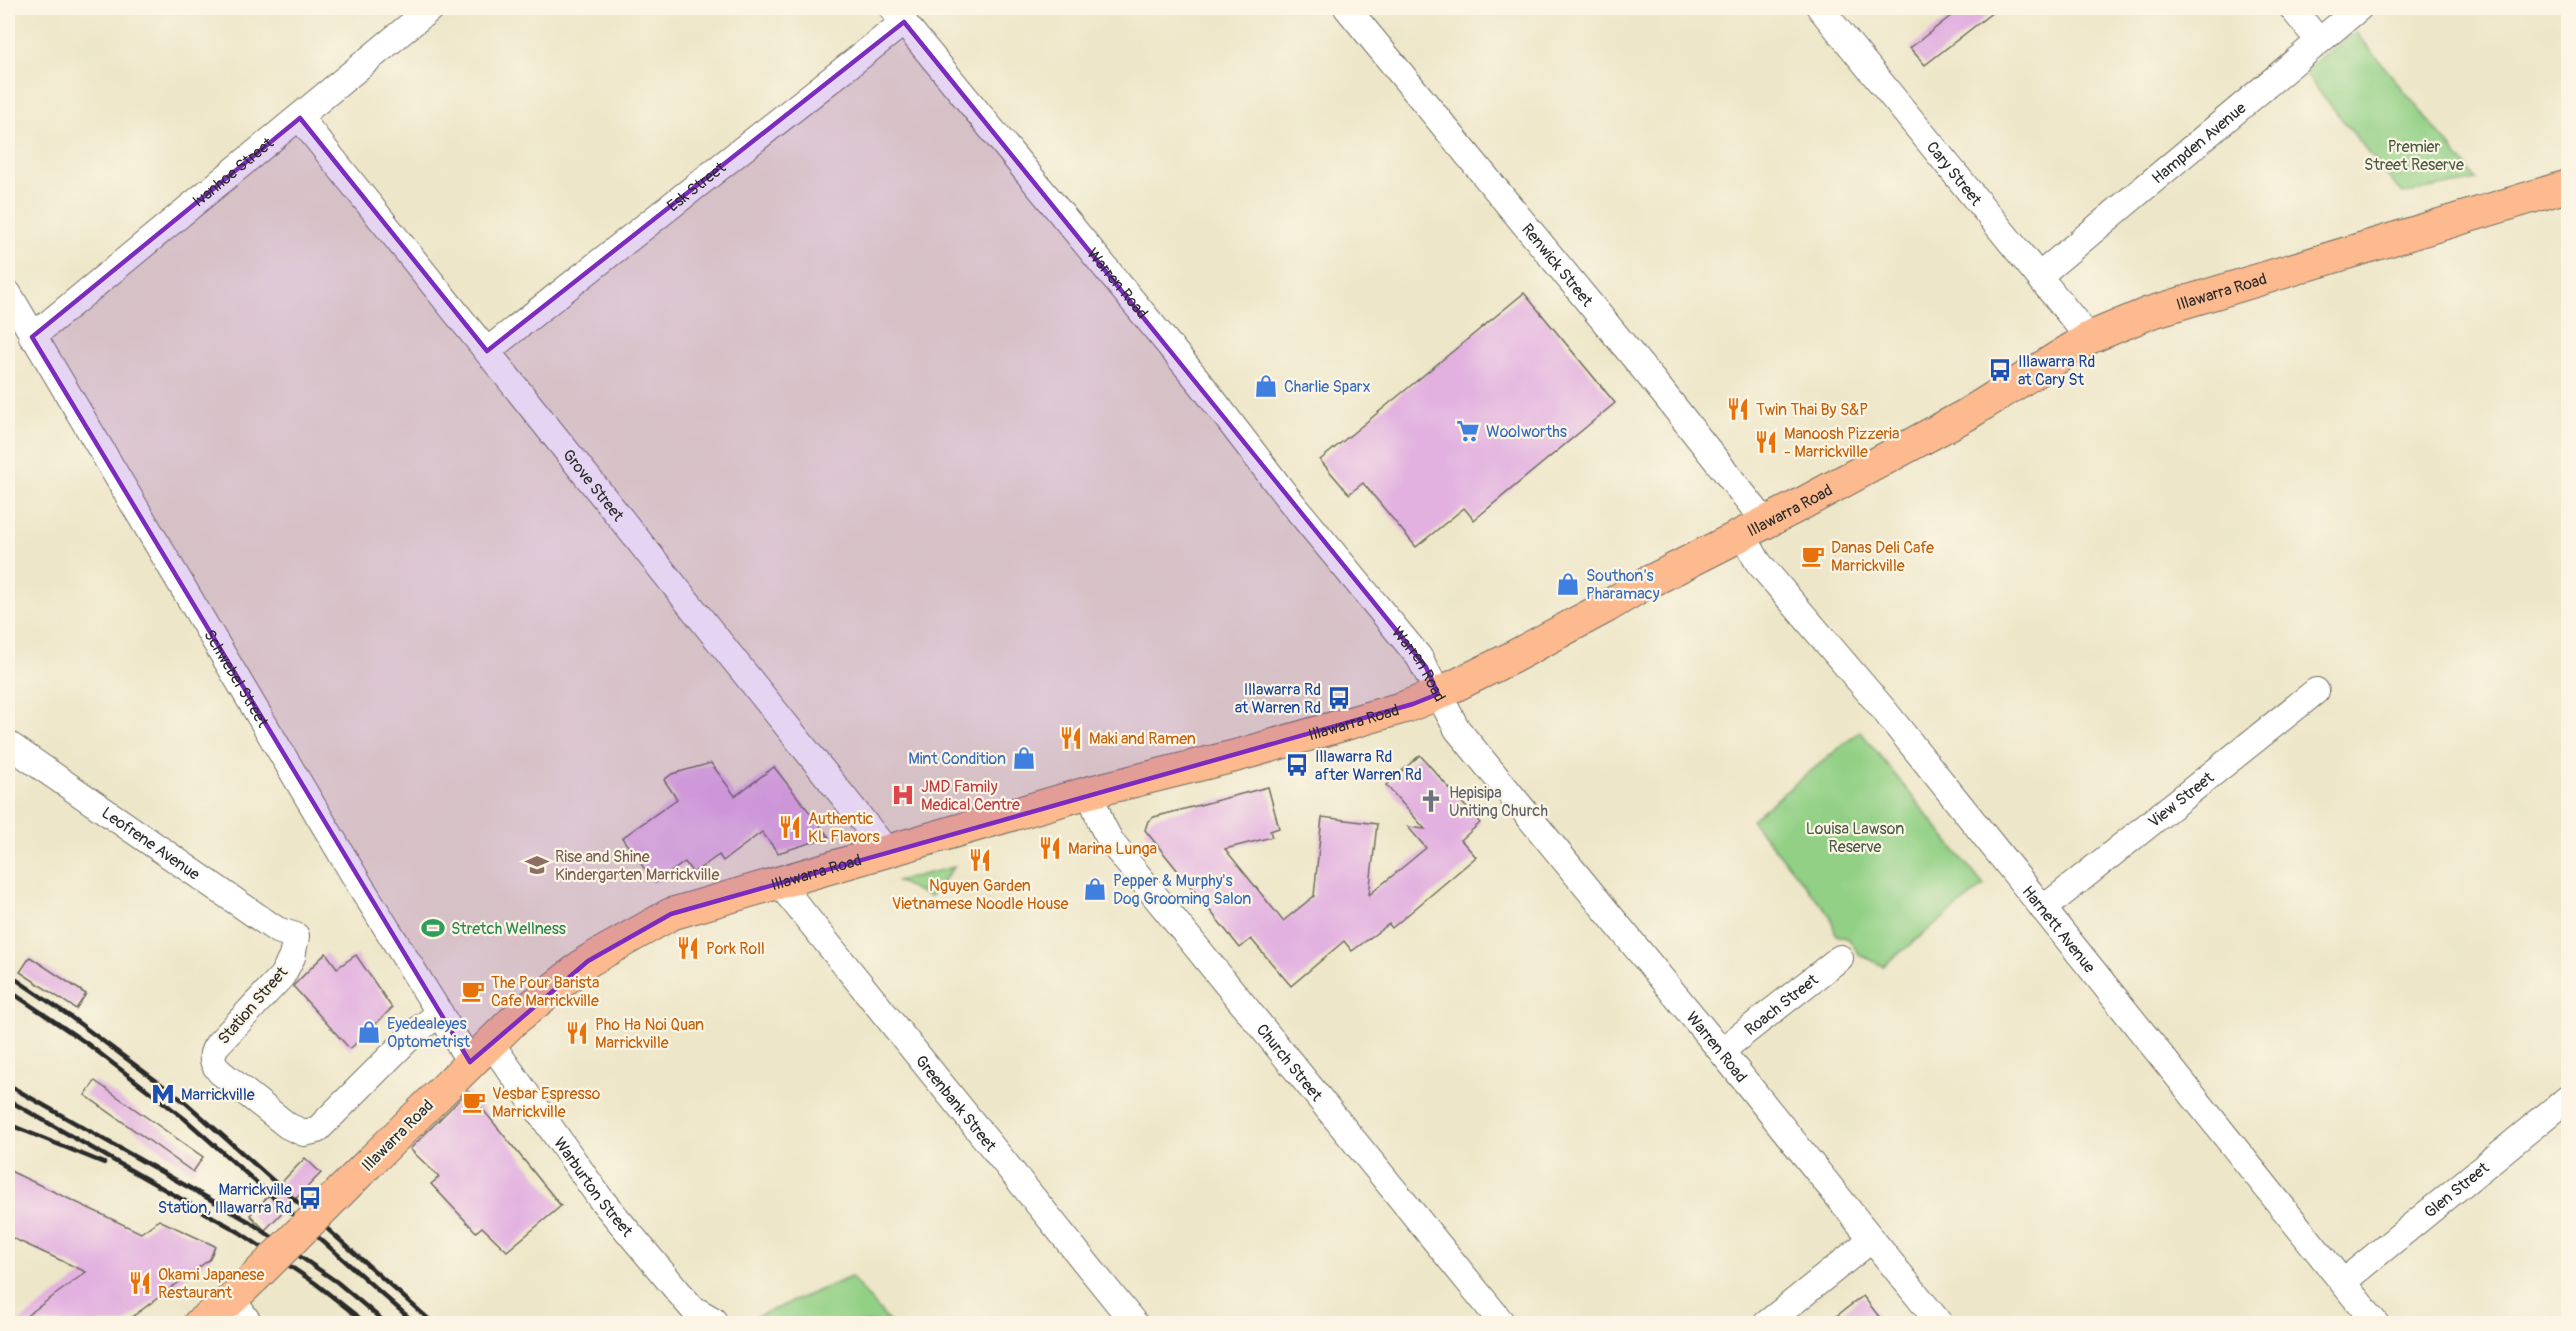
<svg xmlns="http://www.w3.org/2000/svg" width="2576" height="1331" font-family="Pangolin,sans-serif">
<rect width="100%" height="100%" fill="#fcf5e5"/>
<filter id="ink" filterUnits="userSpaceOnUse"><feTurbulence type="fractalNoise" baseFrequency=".0167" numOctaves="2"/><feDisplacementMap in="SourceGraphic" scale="12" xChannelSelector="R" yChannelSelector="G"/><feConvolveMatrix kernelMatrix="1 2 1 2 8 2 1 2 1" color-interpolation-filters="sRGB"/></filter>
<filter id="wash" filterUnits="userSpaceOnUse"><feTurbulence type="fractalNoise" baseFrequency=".008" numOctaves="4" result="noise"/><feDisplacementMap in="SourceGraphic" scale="24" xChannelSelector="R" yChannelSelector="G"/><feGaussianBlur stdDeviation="1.35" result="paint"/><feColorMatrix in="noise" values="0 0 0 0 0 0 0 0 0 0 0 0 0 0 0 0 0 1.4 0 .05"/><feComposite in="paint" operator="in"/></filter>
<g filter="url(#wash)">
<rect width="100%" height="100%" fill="#ede6c8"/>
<!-- green -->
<path fill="#92d085" stroke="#5e7e58" stroke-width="1.5" d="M2356,32L2477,180L2402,194L2303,71Z
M1860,731L1984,886L1883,966L1859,954L1849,939L1836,935L1830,915L1751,820Z
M954,867L930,897L897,881Z
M851,1277L890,1323H741Z"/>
<g id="blocks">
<!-- building -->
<path fill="#e2b1e0" d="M1961,8H1998L1925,65L1910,48Z
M1524,293L1615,403L1474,520L1464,508L1416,547L1363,483L1349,494L1320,460Z
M1420,755L1480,823L1461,840L1476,857L1392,928L1389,924L1352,951L1344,941L1291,986L1251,939L1240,948L1145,830L1148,821L1154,817L1268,787L1279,828L1270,831L1272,837L1225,849L1283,921L1314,896L1322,817L1377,824L1369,895L1426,848L1408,827L1425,829L1386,785Z
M711,763L735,796L774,767L829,837L778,853L762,832L723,861L719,855L693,873L685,862L655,883L622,838L677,799L664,780L672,774Z
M326,953L337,968L356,955L392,1008L350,1049L293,986Z
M30,957L86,994L76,1009L20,972Z
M95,1081L203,1157L193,1172L85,1095Z
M468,1091L561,1206L507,1251L482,1227L476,1232L431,1184L439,1177L410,1149Z
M305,1158L321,1173L265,1230L250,1215Z
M8,1170L141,1233L159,1220L215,1246L210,1259L124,1323H17L86,1272L8,1236Z
M1863,1296L1884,1323H1827Z"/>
</g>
</g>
<g filter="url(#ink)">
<use href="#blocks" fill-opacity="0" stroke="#6f6c62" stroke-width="1.5"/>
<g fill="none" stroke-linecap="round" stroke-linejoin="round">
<!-- minor casing -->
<g stroke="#6f6c62" stroke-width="28">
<g id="minor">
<path id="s1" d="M892,8L1201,384L1287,497L1419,657L1457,729L1721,1051L1940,1324"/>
<path id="s2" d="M1347,8L1660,389L1765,522"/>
<path id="s3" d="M1820,8L2089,338"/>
<path d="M2292,8L2319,41"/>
<path id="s4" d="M300,118L887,851"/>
<path id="s5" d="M2039,276L2359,8"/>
<path id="s6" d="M8,293L358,882L470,1062"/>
<path id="s7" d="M32,337L431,8"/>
<path id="s8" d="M487,351L904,22"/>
<path id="s9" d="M1742,534L1758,562L1884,710L2376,1324"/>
<path id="s10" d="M8,744L277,930L296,936L292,957L282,976L218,1044C210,1054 211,1062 220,1072L288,1126L304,1133L317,1130L414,1033L440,1013"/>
<path id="s11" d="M1090,792L1101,823L1111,842L1503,1324"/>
<path id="s12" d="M778,882L1135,1324"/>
<path id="s13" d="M2043,909L2316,691"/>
<path id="s14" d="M490,1042L600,1198L692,1308L713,1320"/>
<path id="s15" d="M1721,1051L1840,958"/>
<path id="s16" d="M2343,1282L2568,1098"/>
<path d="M232,1299L250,1324"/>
<path d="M1766,1324L1872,1239"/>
</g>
</g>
<!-- major casing -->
<g stroke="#6f6c62" stroke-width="34">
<g id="major">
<path id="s17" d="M371,1161L513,1021L588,961L671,914L1090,792L1239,755L1405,707L1438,694L1511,658L1606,607L1641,586L1794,508L1966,415L2089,338L2149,313L2568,186"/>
<path d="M199,1324L232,1299L254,1278"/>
</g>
</g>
<!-- minor -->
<use href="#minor" stroke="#fff" stroke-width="26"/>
<!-- major -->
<use href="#major" stroke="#fcba8e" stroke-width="32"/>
<!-- rail -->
<path stroke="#2b2b2b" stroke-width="4.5" d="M8,974L68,1015L186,1103L434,1324
M8,990L85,1042L185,1119L416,1324
M8,1085L250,1222L337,1282L387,1324
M8,1100L239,1232L315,1283L367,1324
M8,1124L104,1163"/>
<!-- major-bridge casing -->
<g stroke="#6f6c62" stroke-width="34" stroke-linecap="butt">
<path id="major-bridge" d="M254,1278L371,1161"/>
</g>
<!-- major-bridge -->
<use href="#major-bridge" stroke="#fcba8e" stroke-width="32"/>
</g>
</g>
<!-- marked area -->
<path fill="#7b2cbf" fill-opacity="0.2" stroke="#7b2cbf" stroke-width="4.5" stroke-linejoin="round" d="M904,22L1426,667L1438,694L1413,704L671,914L588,961L470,1062L32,337L300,118L487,351Z"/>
<!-- icons -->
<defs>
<g id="bus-bare" transform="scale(1.8)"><path d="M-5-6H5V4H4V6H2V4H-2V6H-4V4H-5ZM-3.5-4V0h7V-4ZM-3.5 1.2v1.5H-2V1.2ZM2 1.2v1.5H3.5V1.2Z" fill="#1a4fb4" stroke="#fcf5e5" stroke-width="2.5" paint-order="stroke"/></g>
<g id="shop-bare" transform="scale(1.8)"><path d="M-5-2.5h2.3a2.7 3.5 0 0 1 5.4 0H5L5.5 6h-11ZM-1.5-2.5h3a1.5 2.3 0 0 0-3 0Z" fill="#3f7fe0" stroke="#fcf5e5" stroke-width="2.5" paint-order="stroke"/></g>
<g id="restaurant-bare" transform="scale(1.8)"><path d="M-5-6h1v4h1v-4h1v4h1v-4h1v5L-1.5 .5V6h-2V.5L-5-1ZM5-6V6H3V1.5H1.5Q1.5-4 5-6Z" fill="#e8710a" stroke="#fcf5e5" stroke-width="2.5" paint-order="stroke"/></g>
<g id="supermarket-bare" transform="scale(1.8)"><path d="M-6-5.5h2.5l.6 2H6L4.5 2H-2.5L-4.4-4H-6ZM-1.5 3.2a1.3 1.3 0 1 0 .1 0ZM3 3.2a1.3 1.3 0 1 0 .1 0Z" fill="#3f7fe0" stroke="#fcf5e5" stroke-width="2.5" paint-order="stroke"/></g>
<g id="cafe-bare" transform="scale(1.8)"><path d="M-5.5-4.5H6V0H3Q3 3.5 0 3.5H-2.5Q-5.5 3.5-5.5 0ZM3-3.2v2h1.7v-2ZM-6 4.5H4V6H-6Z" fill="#e8710a" stroke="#fcf5e5" stroke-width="2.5" paint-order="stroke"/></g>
<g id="hospital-bare" transform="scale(1.8)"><path d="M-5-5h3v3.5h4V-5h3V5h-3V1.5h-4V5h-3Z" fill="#e0444e" stroke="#fcf5e5" stroke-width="2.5" paint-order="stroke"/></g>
<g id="church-bare" transform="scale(1.8)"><path d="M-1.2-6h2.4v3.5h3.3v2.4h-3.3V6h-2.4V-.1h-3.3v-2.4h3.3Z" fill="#6b7280" stroke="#fcf5e5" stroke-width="2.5" paint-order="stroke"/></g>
<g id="school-bare" transform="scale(1.8)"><path d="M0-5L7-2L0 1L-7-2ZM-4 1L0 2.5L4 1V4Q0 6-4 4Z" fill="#8d6e63" stroke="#fcf5e5" stroke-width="2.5" paint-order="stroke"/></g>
<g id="stadium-bare" transform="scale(1.8)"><path d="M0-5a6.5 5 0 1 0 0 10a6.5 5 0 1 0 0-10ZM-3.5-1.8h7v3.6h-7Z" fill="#2e9e5b" stroke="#fcf5e5" stroke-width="2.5" paint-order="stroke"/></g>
<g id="metro-bare" transform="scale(1.8)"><path d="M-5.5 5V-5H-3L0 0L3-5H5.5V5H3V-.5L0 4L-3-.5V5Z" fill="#1a4fb4" stroke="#fcf5e5" stroke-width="2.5" paint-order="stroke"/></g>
</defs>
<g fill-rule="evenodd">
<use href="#bus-bare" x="2000" y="370"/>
<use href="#shop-bare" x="1266" y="386"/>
<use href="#restaurant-bare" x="1738" y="409"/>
<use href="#supermarket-bare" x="1468" y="431"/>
<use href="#restaurant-bare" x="1766" y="442"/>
<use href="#cafe-bare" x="1813" y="556"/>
<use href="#shop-bare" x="1568" y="584"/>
<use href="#bus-bare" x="1339" y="698"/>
<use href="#restaurant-bare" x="1071" y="738"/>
<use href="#shop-bare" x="1024" y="758"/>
<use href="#bus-bare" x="1297" y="765"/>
<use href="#hospital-bare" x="903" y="795"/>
<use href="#church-bare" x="1431" y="801"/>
<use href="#restaurant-bare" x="790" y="827"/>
<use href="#restaurant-bare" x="1050" y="848"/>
<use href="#restaurant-bare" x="980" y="860"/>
<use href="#school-bare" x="537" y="865"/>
<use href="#shop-bare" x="1095" y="889"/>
<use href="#stadium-bare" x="433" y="928"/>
<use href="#restaurant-bare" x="688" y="948"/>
<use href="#cafe-bare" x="473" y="991"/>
<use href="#shop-bare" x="369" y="1032"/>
<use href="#restaurant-bare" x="577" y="1033"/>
<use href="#metro-bare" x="163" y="1094"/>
<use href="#cafe-bare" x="474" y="1102"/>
<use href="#bus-bare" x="310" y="1198"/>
<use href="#restaurant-bare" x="140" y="1283"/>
</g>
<g text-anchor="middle" stroke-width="4.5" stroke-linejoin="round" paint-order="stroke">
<!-- street labels -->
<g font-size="16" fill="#2b2b2b" stroke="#fcf5e5">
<text dy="6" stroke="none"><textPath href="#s5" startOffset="208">Hampden Avenue</textPath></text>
<text dy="6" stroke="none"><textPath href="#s7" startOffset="260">Ivanhoe Street</textPath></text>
<text dy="6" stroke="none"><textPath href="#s3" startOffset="213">Cary Street</textPath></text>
<text dy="6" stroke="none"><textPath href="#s8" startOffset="266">Esk Street</textPath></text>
<text dy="6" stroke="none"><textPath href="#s2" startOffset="332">Renwick Street</textPath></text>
<text dy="6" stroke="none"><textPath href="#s1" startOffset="356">Warren Road</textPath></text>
<text dy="6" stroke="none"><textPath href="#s17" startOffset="2072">Illawarra Road</textPath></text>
<text dy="6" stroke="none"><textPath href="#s4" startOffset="470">Grove Street</textPath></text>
<text dy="6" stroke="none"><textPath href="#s17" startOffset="1586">Illawarra Road</textPath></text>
<text dy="6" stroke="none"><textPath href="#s1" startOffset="842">Warren Road</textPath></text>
<text dy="6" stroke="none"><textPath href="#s6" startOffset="448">Schwebel Street</textPath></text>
<text dy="6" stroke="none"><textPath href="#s17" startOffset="1100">Illawarra Road</textPath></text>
<text dy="6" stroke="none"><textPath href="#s13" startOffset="176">View Street</textPath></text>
<text dy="6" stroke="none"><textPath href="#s10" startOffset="174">Leofrene Avenue</textPath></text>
<text dy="6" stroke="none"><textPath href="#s17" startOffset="542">Illawarra Road</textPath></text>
<text dy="6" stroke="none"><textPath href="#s9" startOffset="507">Harnett Avenue</textPath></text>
<text transform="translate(252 1005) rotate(-49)" y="6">Station Street</text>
<text dy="6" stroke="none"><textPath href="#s15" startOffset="76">Roach Street</textPath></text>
<text dy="6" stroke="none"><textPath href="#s1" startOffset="1328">Warren Road</textPath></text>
<text dy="6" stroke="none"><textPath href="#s11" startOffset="338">Church Street</textPath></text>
<text dy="6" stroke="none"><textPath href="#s12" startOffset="284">Greenbank Street</textPath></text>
<text transform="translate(397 1135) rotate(-45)" y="6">Illawarra Road</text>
<text dy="6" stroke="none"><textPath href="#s14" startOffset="178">Warburton Street</textPath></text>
<text dy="6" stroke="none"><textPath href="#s16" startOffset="146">Glen Street</textPath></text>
</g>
<!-- park labels -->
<g font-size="16" fill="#4a5d46" stroke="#fcf5e5">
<text x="2414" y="152">Premier<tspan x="2414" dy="18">Street Reserve</tspan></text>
<text x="1855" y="834">Louisa Lawson<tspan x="1855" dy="18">Reserve</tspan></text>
</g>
<!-- transit labels -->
<g font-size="16" fill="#164399" stroke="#fcf5e5" text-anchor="start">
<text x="2018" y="367">Illawarra Rd<tspan x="2018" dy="18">at Cary St</tspan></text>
<text x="1321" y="695" text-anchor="end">Illawarra Rd<tspan x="1321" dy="18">at Warren Rd</tspan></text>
<text x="1315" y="762">Illawarra Rd<tspan x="1315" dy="18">after Warren Rd</tspan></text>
<text x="181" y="1100">Marrickville</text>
<text x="292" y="1195" text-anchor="end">Marrickville<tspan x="292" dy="18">Station, Illawarra Rd</tspan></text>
</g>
<!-- shop labels -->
<g font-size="16" fill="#366cbe" stroke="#fcf5e5" text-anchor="start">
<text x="1284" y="392">Charlie Sparx</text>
<text x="1486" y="437">Woolworths</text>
<text x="1586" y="581">Southon's<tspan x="1586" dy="18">Pharamacy</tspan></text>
<text x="1006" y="764" text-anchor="end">Mint Condition</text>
<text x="1113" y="886">Pepper &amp; Murphy's<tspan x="1113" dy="18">Dog Grooming Salon</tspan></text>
<text x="387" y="1029">Eyedealeyes<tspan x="387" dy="18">Optometrist</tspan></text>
</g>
<!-- food labels -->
<g font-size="16" fill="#c56008" stroke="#fcf5e5" text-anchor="start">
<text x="1756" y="415">Twin Thai By S&amp;P</text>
<text x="1784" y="439">Manoosh Pizzeria<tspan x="1784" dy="18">- Marrickville</tspan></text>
<text x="1831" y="553">Danas Deli Cafe<tspan x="1831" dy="18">Marrickville</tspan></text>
<text x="1089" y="744">Maki and Ramen</text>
<text x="808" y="824">Authentic<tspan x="808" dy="18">KL Flavors</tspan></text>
<text x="1068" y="854">Marina Lunga</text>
<text x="980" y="891" text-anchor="middle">Nguyen Garden<tspan x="980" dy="18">Vietnamese Noodle House</tspan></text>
<text x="706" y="954">Pork Roll</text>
<text x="491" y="988">The Pour Barista<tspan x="491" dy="18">Cafe Marrickville</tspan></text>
<text x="595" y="1030">Pho Ha Noi Quan<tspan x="595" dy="18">Marrickville</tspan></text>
<text x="492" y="1099">Vesbar Espresso<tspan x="492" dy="18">Marrickville</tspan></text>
<text x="158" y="1280">Okami Japanese<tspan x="158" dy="18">Restaurant</tspan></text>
</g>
<!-- health labels -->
<g font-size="16" fill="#be3a42" stroke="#fcf5e5" text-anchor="start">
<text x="921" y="792">JMD Family<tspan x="921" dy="18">Medical Centre</tspan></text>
</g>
<!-- worship labels -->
<g font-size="16" fill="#5b616d" stroke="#fcf5e5" text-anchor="start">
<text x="1449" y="798">Hepisipa<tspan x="1449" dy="18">Uniting Church</tspan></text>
</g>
<!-- education labels -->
<g font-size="16" fill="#785e54" stroke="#fcf5e5" text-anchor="start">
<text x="555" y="862">Rise and Shine<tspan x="555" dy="18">Kindergarten Marrickville</tspan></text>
</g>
<!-- leisure labels -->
<g font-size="16" fill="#27864d" stroke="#fcf5e5" text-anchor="start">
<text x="451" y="934">Stretch Wellness</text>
</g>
</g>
<!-- margin -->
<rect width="2576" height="1331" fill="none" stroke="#fcf5e5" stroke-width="30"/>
</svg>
